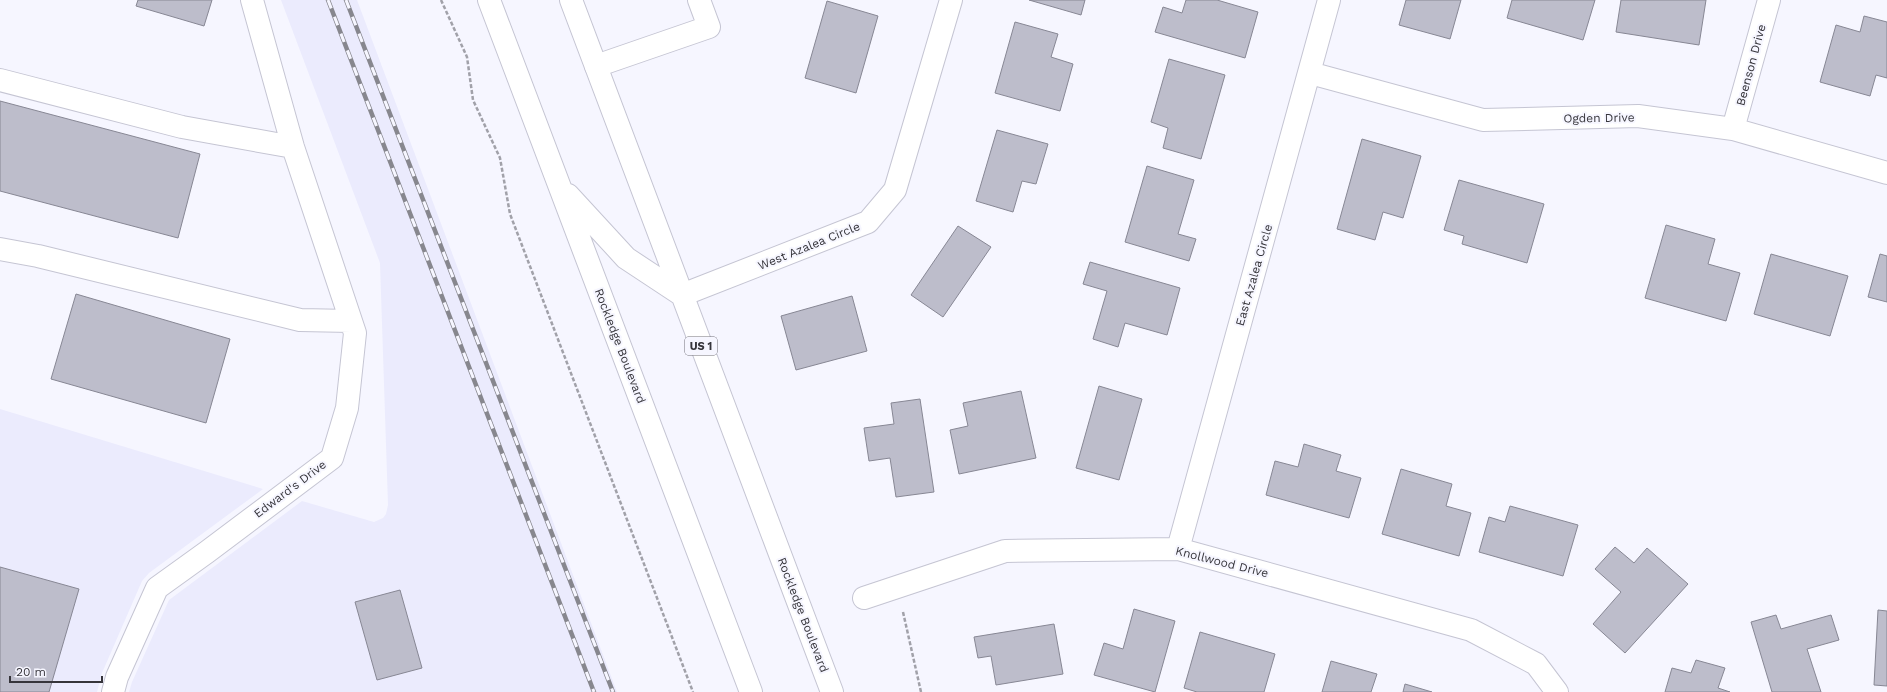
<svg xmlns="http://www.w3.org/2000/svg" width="1887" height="692" font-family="'Work Sans',sans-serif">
<rect width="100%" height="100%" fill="#f6f6ff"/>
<!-- built -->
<path fill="#ebebfd" d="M281,0H357L617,692H129L132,682L169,600L302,501L374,522L383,518L386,514L388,505L380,263Z
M0,409L263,489L149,573L142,581L102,673L97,692H0Z"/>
<!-- building -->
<path fill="#bdbdcb" stroke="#878794" d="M138,0H212L204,26L136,6Z
M1029,0H1085L1081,15Z
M1186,0H1217L1258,12L1245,58L1155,32L1163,7L1182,13Z
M1406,0H1461L1450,39L1399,25Z
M1512,0H1595L1583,40L1507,18Z
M1621,0H1706L1699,45L1616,32Z
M827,1L878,16L856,93L805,78Z
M1864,16L1887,22V78L1876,75L1870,96L1820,82L1836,25L1860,32Z
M1015,22L1058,34L1051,57L1073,64L1060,111L995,93Z
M1169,59L1225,75L1201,159L1163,148L1168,128L1151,122Z
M0,101L200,154L178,238L0,191Z
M997,130L1048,144L1036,184L1022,181L1013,212L976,201Z
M1362,139L1421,156L1403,218L1383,212L1375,240L1337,229Z
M1147,166L1194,180L1178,234L1196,239L1189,261L1125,242Z
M1459,180L1544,204L1527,263L1462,244L1464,236L1444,230Z
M1666,225L1715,239L1708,264L1740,273L1726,321L1645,298Z
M958,226L991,247L943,317L911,295Z
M1771,254L1848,276L1830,336L1754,314Z
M1880,254L1887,256V302L1868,297Z
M1090,262L1180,288L1167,335L1125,323L1118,347L1093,339L1107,291L1083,284Z
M76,294L230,339L206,423L51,379Z
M852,296L867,351L796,370L781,316Z
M1099,386L1142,399L1119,480L1076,468Z
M1021,391L1036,458L959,474L950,430L968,426L963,403Z
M920,399L934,492L896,497L890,458L869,461L864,428L894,424L891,403Z
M1304,444L1341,455L1336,471L1361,478L1349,518L1266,495L1275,461L1298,467Z
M1401,469L1452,484L1446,506L1471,513L1459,556L1382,534Z
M1510,506L1578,525L1563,576L1479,552L1489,517L1505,522Z
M1615,547L1634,563L1647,548L1688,584L1625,653L1593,624L1621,592L1595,569Z
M0,567L79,589L49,692H0Z
M400,590L422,668L377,680L355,602Z
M1134,609L1175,621L1155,692L1094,675L1104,643L1123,649Z
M1878,610L1887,611V686L1874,685Z
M1776,615L1781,629L1831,615L1839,640L1807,649L1821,692H1772L1751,622Z
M1054,624L1063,674L996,685L991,656L978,658L974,637Z
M1200,632L1275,654L1264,692H1197L1184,688Z
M1696,660L1725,668L1718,688L1730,692H1665L1672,668L1691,673Z
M1331,661L1377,674L1371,692H1322Z
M1405,684L1432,692H1403Z"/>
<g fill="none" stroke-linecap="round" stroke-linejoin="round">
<!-- minor casing -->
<g stroke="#c5c5d3" stroke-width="24">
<path id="minor" d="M596,66L709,27L699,0
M1310,73L1483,120L1638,116L1733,129L1887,173
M0,80L182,127L293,147
M1733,129L1769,0
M0,249L38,256L300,320L351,321
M682,295L868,222L895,190L951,0
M1178,549L1329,0
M864,598L1005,551L1178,549L1471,630L1536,664L1557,692
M113,692L117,677L157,588L207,552L332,458L347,408L355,333L293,147L252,0"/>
</g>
<!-- major casing -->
<g stroke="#c5c5d3" stroke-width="24">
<path id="major" d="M489,0L751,692
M571,0L832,692
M568,195L626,258L682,295"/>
</g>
<!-- path -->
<path stroke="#a1a1a9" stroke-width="2.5" stroke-dasharray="4 2" stroke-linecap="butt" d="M441,0L467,57L473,100L500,158L510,214L693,692
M903,612L921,692"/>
<!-- minor -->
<use href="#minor" stroke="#fff" stroke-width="22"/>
<!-- major -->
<use href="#major" stroke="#fff" stroke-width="22"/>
<!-- rail casing -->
<g stroke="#87878e" stroke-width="4.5">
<path id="rail" d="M328,0L594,692
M346,0L613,692"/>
</g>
<!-- rail -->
<use href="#rail" stroke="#f6f6ff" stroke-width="3" stroke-dasharray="9" stroke-linecap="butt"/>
</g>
<g text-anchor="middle" stroke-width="4" stroke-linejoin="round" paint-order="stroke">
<!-- shield labels -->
<rect fill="#f6f6ff" stroke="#706f76" stroke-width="1" x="685" y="337" width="32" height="18" rx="3"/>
<g font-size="11" font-weight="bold" fill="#36353b">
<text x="701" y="350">US 1</text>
</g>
<!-- street labels -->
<g font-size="12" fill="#36353b" stroke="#f6f6ff">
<text transform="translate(1751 65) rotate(-75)" y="4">Beenson Drive</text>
<text transform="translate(1599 118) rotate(-1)" y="4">Ogden Drive</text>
<text transform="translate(809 246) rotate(-22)" y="4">West Azalea Circle</text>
<text transform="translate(1254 275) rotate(-74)" y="4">East Azalea Circle</text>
<text transform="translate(620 346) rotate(69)" y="4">Rockledge Boulevard</text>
<text transform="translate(290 489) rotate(-37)" y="4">Edward's Drive</text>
<text transform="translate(1222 562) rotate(14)" y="4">Knollwood Drive</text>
<text transform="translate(803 615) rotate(69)" y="4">Rockledge Boulevard</text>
</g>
</g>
<!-- scale -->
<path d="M10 676v6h92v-6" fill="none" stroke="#36353b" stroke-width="2"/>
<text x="16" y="676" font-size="12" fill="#36353b" stroke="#f6f6ff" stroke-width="3" paint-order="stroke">20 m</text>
</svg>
